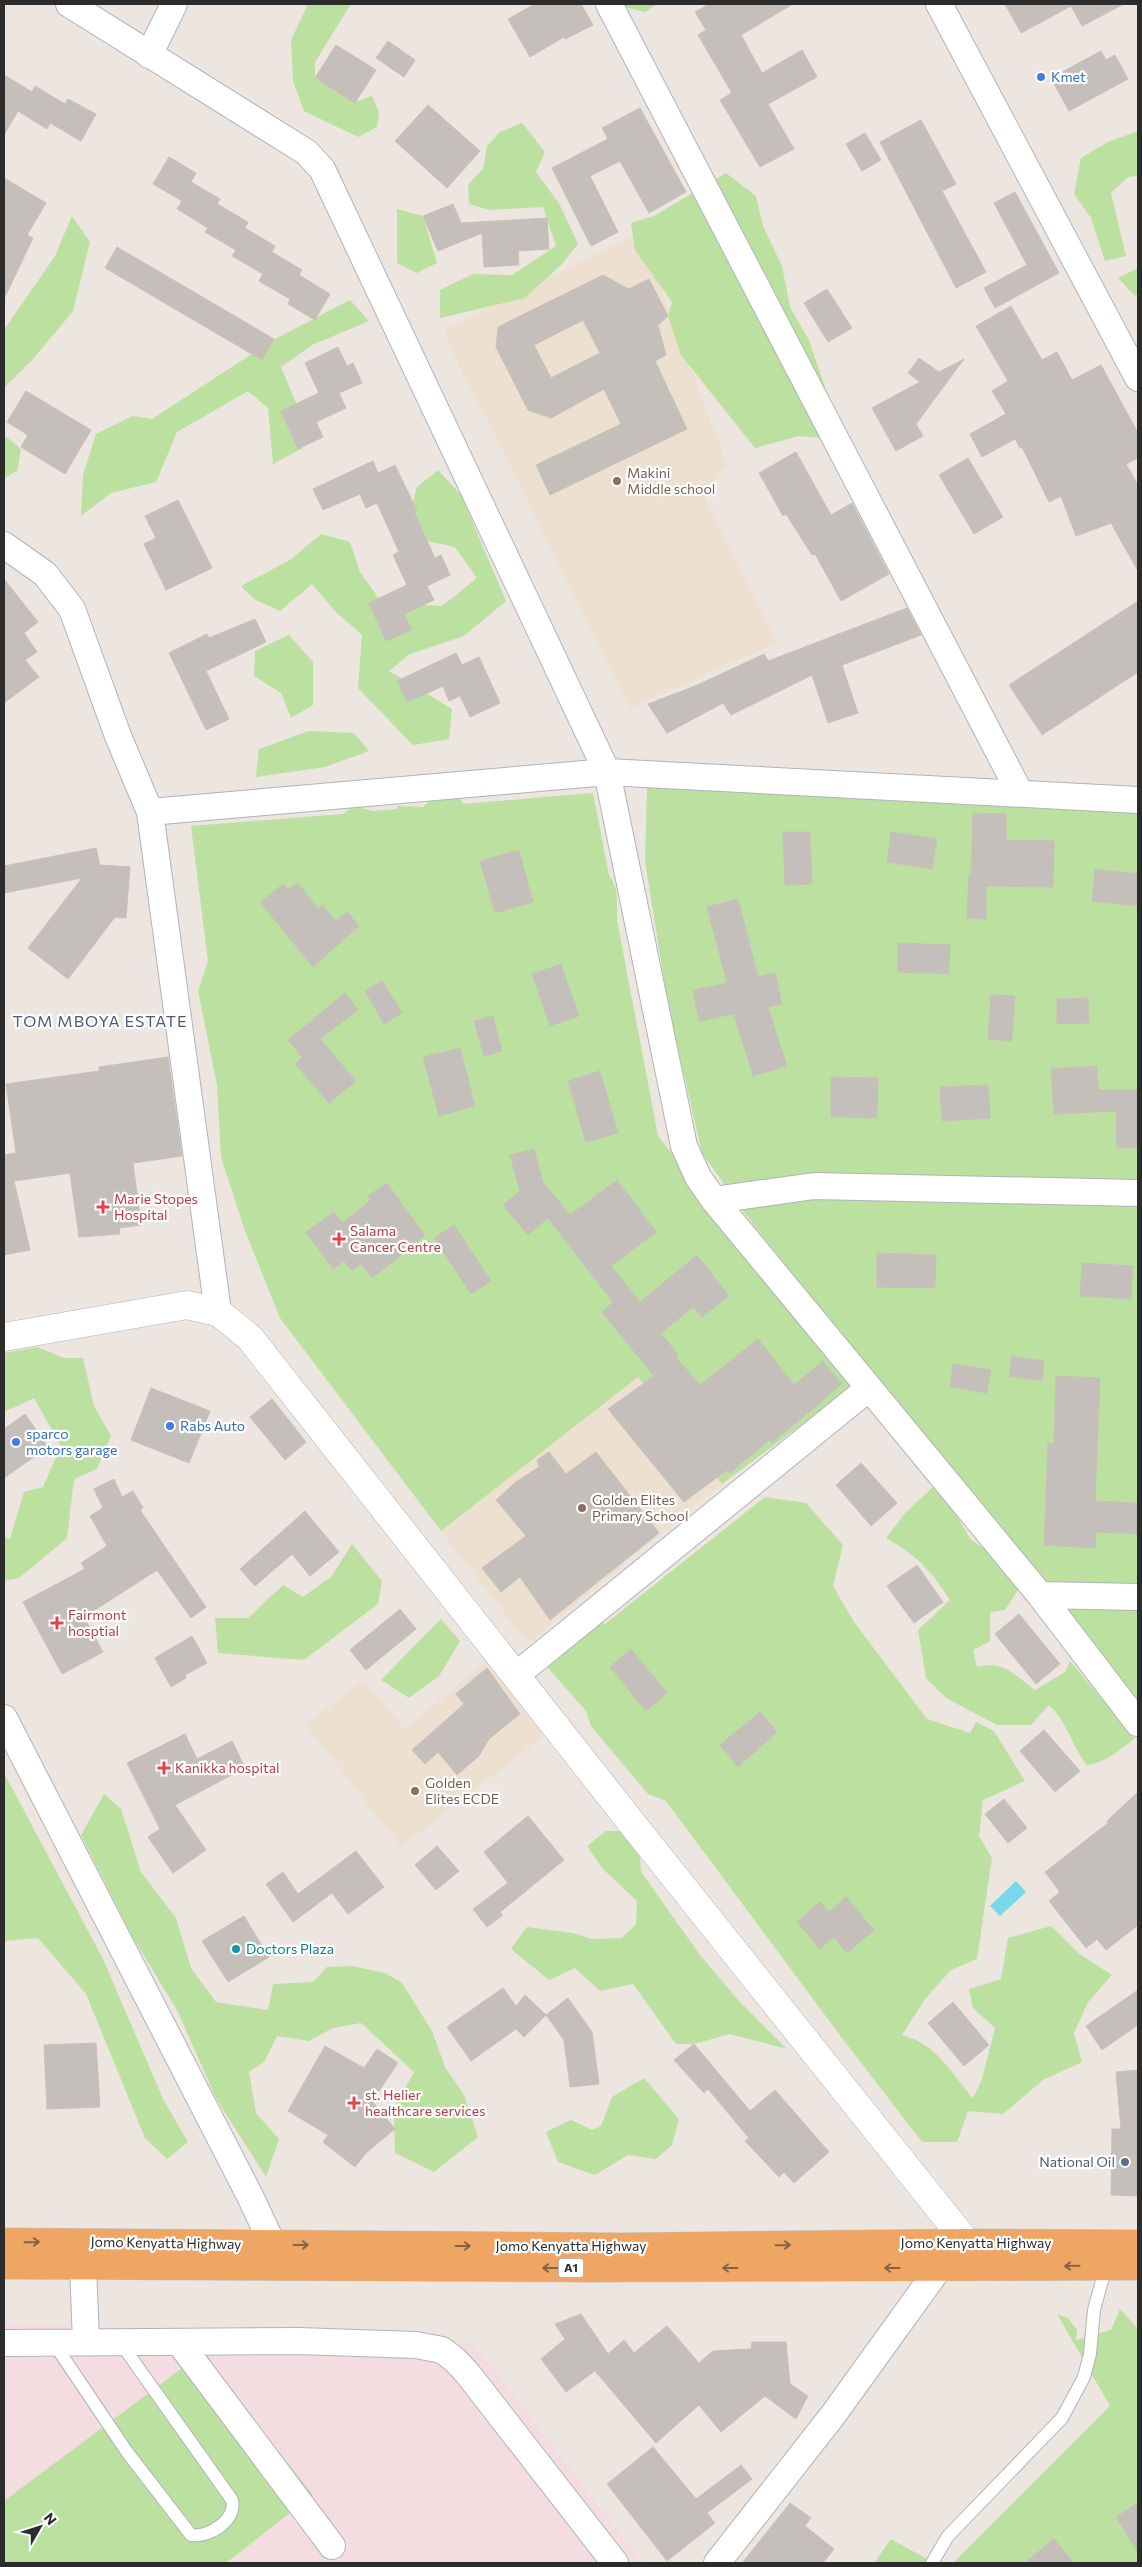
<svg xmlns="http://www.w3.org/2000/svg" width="1142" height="2567" font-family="Commissioner,sans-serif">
<rect width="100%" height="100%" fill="#ede5df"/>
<!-- education -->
<path fill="#ede0d0" d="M640,233L727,465L704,496L778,642L630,708L483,410L469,389L444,329Z
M638,1377L722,1484L528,1643L441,1531Z
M489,1658L546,1734L401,1847L306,1725L364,1680L405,1730Z"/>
<!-- medical -->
<path fill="#f3dde1" d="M4,2322L142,2332L475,2345L643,2563H4Z"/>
<!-- green -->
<path fill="#bce09f" d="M308,4H351L315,62V78L355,102L372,96L379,112L377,127L358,137L304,111L293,81L291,40Z
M625,4H657L645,12L625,7Z
M522,123L545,152L536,172L560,205L578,244L561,265L525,298L440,318V290L473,274L512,275L556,246L543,207L490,210L469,204L468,185L483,169L487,146L500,132Z
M1138,131V176L1128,177L1111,193L1126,256L1105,261L1091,218L1074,194L1081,158L1108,142Z
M726,173L756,196L763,226L782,266L790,307L809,340L843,440L799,436L755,448L681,355L668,316L672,302L635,250L631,223L654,216Z
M397,209L423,216L437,263L417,273L397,263Z
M72,216L90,242L73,311L33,359L4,388V330L55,256Z
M1138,268V293L1135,296L1118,278Z
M350,300L369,321L312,345L281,367L299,410L303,448L273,464L268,408L248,391L177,432L156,482L111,493L81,516L83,475L96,434L133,416L152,419L275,339Z
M4,435L21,449L17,471L4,478Z
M438,470L461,495L506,601L464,636L410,654L389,671L452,709L449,739L413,745L358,688L362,635L335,611L312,584L280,611L254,599L241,586L290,560L321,534L350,542L360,572L382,603L442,606L477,578L455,547L404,536L417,487Z
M289,635L313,662V705L291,718L281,693L254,676L255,651Z
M309,731L354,733L369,751L325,767L256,777L259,749Z
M647,786L1138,811V1716L747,1216L702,1153L668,1005L645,861Z
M593,793L609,875C619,887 617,906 617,920L658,1136L852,1387L722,1484L638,1377L441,1531L280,1318L244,1228L221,1157L217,1085L198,991L208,961L191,826L343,814L354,806L373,811L397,809L398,806L423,807L435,795L458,796L463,804Z
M37,1347L64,1358H83L94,1406L111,1436L97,1469L74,1479L67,1538L19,1578L4,1581V1537L10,1539L24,1492L43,1487L61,1446L34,1398L4,1412V1353Z
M934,1486L948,1501L971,1540L988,1551L1020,1587L1005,1610L990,1612V1641L973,1650L977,1667C1004,1660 1014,1675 1035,1690L1065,1672L1070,1661L1135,1738C1120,1750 1107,1762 1087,1765C1071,1745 1068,1723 1049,1705L1031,1725H997L946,1698L926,1678L918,1630L950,1600C930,1569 918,1557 886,1538L906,1512Z
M765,1497L806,1503L843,1545L833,1586L854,1622L927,1719L970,1733L976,1722L994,1731L1025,1781L983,1800L979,1836L992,1858L977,1959L951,1970L925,1999L902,2035C937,2044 951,2073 973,2098L982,2079L995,2028L973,2008L969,1989L1001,1979L1008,1938L1051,1926L1078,1953L1112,1975L1088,2002L1074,2033L1082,2062L1043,2080L1003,2114L968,2111L957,2142H922L842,2038L666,1801L648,1794L591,1726L586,1711L548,1668L599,1620L605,1624Z
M352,1544L382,1581L378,1604L304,1660L218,1653L215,1618H248L283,1585L303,1597L332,1576Z
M441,1619L460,1641L439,1676L409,1698L381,1680Z
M4,1773L103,1959L164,2101L188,2142L167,2159L145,2138L86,1994L38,1938L4,1941Z
M104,1794L121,1809L141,1872L176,1918L191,1968L216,2002L268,2010L273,1984L313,1982L327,1967L352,1966L385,1973L402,1983L432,2031L445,2067L464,2095L478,2137L434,2172L395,2153L394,2108L414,2072L361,2023L333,2028L309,2041L277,2036L264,2062L249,2072L256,2113L279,2139L266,2177L217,2100L177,2010L132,1936L81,1835Z
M606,1831H638L641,1872L700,1955L738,2000L787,2049L730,2034L694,2044H676L633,1984L600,1991L575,1968L549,1980L511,1949L527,1927L573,1933L592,1939L622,1938L636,1924L637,1901L603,1869L587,1846Z
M644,2078L679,2119L672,2145L656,2159L628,2155L595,2175L558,2162L546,2132L571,2120L592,2130L601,2126L612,2097Z
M1120,2309L1138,2329V2563H953L1110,2406L1057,2314L1068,2318L1077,2330L1076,2340L1111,2330Z
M201,2354L313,2495L226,2563H4V2501Z
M891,2539L934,2563H874Z"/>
<!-- water -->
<path fill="#78d7e8" d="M1016,1881L1026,1892L1000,1916L990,1906Z"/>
<!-- building -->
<path fill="#c5bfbb" stroke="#c8c1b9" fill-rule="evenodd" d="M535,4H581L593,25L565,39L564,37L530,57L508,19Z
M709,4H793L741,35L762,73L802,50L817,77L768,104L794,149L760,167L720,100L732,93L698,35L706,30L695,12Z
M1005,4H1124L1082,26L1071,6L1021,33Z
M388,41L415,60L404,77L376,58Z
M336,45L376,70L355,103L315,78Z
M1101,51L1106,60L1115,55L1128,79L1069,111L1051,78Z
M4,75L32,92L35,86L65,104L68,99L96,114L81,141L50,123L47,129L18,111L4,135Z
M428,105L480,151L447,188L395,141Z
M640,108L686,192L649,213L620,161L590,176L618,232L591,246L552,168L608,139L602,128Z
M921,120L956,184L942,191L986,272L956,288L880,142Z
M865,133L881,160L862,171L846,144Z
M169,157L196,173L191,182L220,199L217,204L248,222L245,228L275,246L272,252L302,270L299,275L330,294L315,320L288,304L290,299L259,281L263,274L232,256L236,250L205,232L208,228L177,209L182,201L153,184Z
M4,178L46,203L27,235L33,238L4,299Z
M1015,192L1059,273L995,308L984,288L1027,265L994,203Z
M453,204L461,223L547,218L549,249L518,251L519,265L484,267L482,233L438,251L423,216Z
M117,247L274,339L262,360L105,268Z
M603,275L629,289L649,279L668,316L658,325L666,355L655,361L687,429L550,495L536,465L621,424L604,389L551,418L528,410L496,347L498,327ZM583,320L600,353L551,378L534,345Z
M827,289L852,328L828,342L804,303Z
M1011,306L1042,360L1057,352L1072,380L1101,365L1138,433V458L1126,464L1138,485V571L1111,523L1076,536L1061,496L1049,502L1022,447L1020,448L1015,439L982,457L970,434L1006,414L992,391L1008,381L976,326Z
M338,347L347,366L353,363L362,383L339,393L346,408L316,422L323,437L298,449L281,411L319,393L305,363Z
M919,358L939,372L964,359L916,424L923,436L896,451L872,408L920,382L908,373Z
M26,391L91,430L65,474L21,447L28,435L7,422Z
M796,452L831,515L852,503L889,574L841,601L815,554L812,555L786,514L783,516L759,473Z
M968,458L1003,517L974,534L939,475Z
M373,461L378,473L395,465L417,511L414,512L435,558L441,555L450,575L427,586L434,600L404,614L412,630L386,641L369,603L407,585L393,555L399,552L377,503L366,508L360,494L323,510L313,489Z
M178,500L212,568L166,590L144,544L156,538L145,516Z
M4,579L38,622L24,633L37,652L25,660L39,677L4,703Z
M1138,601V672L1042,735L1009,685Z
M907,608L921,635L842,665L858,713L828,723L812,675L731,715L723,703L667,733L648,704L695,686L764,654L768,661Z
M255,619L266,642L206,671L229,719L206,730L169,653L207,634L209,638Z
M456,653L462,665L479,657L500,703L470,717L460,696L449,701L443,686L407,702L397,681Z
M973,813L1006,814V840L1054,841L1053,887L986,886V919L967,918L969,874L971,875Z
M783,832H810L812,884L785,885Z
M891,832L937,839L932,869L887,862Z
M96,848L100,865L130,867L126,918L115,917L68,979L28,948L82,878L4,893V866Z
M519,850L533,902L495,913L480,861Z
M1095,869L1138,874V906L1092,901Z
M298,883L318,909L323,905L335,921L347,912L359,926L313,967L260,902L283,884L288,890Z
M738,899L758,977L775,973L782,1004L768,1007L787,1066L753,1076L734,1014L699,1021L693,990L727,983L707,907Z
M898,943L950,945L949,974L898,972Z
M561,964L579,1016L550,1026L532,974Z
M382,981L402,1013L384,1024L365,991Z
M345,993L358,1010L320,1039L356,1081L329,1103L295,1064L302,1057L288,1040Z
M991,995L1015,996L1012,1041L988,1039Z
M1088,998L1089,1023L1057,1024V999Z
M493,1016L502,1051L484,1056L474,1021Z
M460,1048L475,1106L439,1116L423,1057Z
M168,1057L182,1156L133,1163L141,1225L119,1228L120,1234L79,1237L70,1173L14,1181L30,1250L4,1255V1155L16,1153L6,1084L99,1071V1067Z
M1097,1066L1098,1090H1138V1148H1117L1116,1111L1054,1114L1051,1069Z
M600,1071L618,1133L586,1142L568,1081Z
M831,1077L878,1078L877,1118L831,1117Z
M988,1085L990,1118L942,1121L940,1087Z
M534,1149L543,1182L570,1215L617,1180L656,1232L611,1266L640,1302L697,1255L729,1296L702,1317L693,1307L661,1333L678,1355L676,1357L700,1385L758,1339L794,1385L823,1361L842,1384L772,1443L769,1440L730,1473L727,1470L684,1502L608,1409L654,1376L602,1312L613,1302L548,1218L528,1235L503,1205L520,1191L510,1155Z
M387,1183L425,1236L372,1278L361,1264L352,1271L344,1261L333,1269L306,1232L334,1212L342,1223L371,1200L368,1196Z
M454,1225L491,1281L471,1294L434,1238Z
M877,1253L936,1255L935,1288L877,1287Z
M1082,1263L1133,1266L1131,1299L1080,1296Z
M1012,1356L1044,1361L1042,1381L1009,1376Z
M953,1364L991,1370L987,1393L950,1387Z
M1056,1376L1100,1378L1095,1501L1138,1503V1534L1096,1532L1095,1548L1044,1545L1048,1443L1054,1444Z
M151,1388L210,1411L189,1463L131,1440Z
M272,1399L306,1442L285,1460L250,1417Z
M25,1414L48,1447L4,1478V1429Z
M549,1452L566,1474L596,1452L659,1533L550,1620L520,1577L501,1592L482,1568L526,1536L496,1500L516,1482L539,1467L537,1460Z
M861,1463L897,1503L871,1526L836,1485Z
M114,1479L122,1497L133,1491L143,1508L140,1510L206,1607L191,1618L157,1570L84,1617L103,1652L62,1674L23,1602L85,1569L81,1563L107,1546L90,1516L103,1508L94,1489Z
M305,1511L339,1552L310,1576L292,1554L255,1586L240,1569Z
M917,1565L943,1602L914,1623L887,1586Z
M400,1609L416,1629L366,1670L350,1650Z
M1019,1614L1060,1664L1036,1684L995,1634Z
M192,1636L207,1663L185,1675L186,1678L171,1687L155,1658Z
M631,1649L667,1693L646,1711L610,1667Z
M487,1668L520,1714L489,1739L479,1756L457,1775L438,1752L425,1764L412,1750L464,1704L456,1694Z
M760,1712L777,1732L738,1767L720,1745Z
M1044,1730L1080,1771L1055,1792L1020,1751Z
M185,1734L197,1759L232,1741L245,1768L175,1805L206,1850L173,1873L148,1837L160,1829L127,1763Z
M1138,1792V1925L1106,1950L1097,1939L1086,1948L1049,1901L1060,1892L1045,1872L1108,1823L1107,1821Z
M1004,1799L1027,1828L1008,1843L985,1814Z
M528,1816L564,1860L500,1912L503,1915L487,1927L473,1909L508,1883L484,1852Z
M437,1846L459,1871L436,1890L415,1865Z
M356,1851L384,1887L348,1914L332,1893L293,1922L266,1884L283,1872L298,1894Z
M846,1897L874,1930L847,1953L834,1937L820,1949L797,1922L820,1902L829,1912Z
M244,1916L269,1957L228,1982L202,1941Z
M503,1988L516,2006L525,1995L546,2015L524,2037L516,2029L471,2061L447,2027Z
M1138,1990V2025L1102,2050L1086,2026Z
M568,1998L592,2032L599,2084L570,2087L564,2040L546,2015Z
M953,2002L989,2045L964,2066L928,2023Z
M96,2043L100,2107L47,2109L44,2045Z
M694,2044L750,2111L775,2090L829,2152L794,2183L784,2172L779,2177L745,2141L749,2138L708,2089L704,2093L674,2060Z
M325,2046L364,2068L377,2049L398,2063L372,2101L395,2129L367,2152L355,2167L323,2142L328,2135L288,2111Z
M1138,2070V2196L1111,2195L1112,2129H1121L1116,2072Z
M581,2314L608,2354L624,2340L634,2353L667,2326L699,2363L713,2351L751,2349L752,2342H786L790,2384L808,2396L796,2419L765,2396L721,2432L699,2405L656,2443L595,2371L566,2392L541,2359L565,2339L555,2324Z
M653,2447L696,2499L741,2465L752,2479L707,2513L715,2523L667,2561L607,2484Z
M790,2503L811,2518L805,2526L834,2549L823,2563H742Z
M1138,2503V2552L1116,2517Z
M1054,2539L1074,2563H1024Z"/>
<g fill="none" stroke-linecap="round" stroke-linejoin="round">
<!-- service casing -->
<g stroke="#afb3bb" stroke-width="14">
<path id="service" d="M53,2342L127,2452L191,2535C209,2538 237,2520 232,2500L120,2342
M932,2563L948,2536L1062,2418L1084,2377L1090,2354L1094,2310L1106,2266"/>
</g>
<!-- minor casing -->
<g stroke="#afb3bb" stroke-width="28">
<path id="minor" d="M69,4L306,152L322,169L607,772L684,1146L698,1177L714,1200L1040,1595L1138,1723
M609,4L1020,793
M939,4L1138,378
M149,55L174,4
M4,545L45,574L72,609L118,736L150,812L218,1312
M150,812L607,772L1138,800
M714,1200L814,1186L1138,1193
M1040,1595L1138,1597
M515,1676L869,1388
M4,1718L250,2196L273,2245
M83,2266L86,2341
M179,2342L332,2546
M4,2343L298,2341L416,2345L442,2350L455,2360L468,2374L615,2563
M717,2563L833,2415L939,2268"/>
</g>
<!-- tertiary casing -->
<g stroke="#afb3bb" stroke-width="29">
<path id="tertiary" d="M4,1337L187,1305L218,1312L250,1338L638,1831L967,2243"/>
</g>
<!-- trunk casing -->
<g stroke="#c4c4c4" stroke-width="29">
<path id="trunk" d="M4,2242L620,2247L967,2243L1138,2244
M4,2265L591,2268L1138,2266"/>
</g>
<!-- service -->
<use href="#service" stroke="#fff" stroke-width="12"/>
<!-- minor -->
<use href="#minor" stroke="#fff" stroke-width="26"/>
<!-- tertiary -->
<use href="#tertiary" stroke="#fff" stroke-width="28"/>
<!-- trunk -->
<use href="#trunk" stroke="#efa664" stroke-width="28"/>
</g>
<!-- one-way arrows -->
<defs><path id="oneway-shaft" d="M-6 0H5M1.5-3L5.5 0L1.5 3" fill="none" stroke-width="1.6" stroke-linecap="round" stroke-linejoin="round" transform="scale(1.25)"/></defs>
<g stroke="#846345">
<use href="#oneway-shaft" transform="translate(32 2242) rotate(-1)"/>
<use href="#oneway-shaft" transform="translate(301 2245)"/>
<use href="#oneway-shaft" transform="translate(783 2245) rotate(-1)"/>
<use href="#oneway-shaft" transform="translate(463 2246)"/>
<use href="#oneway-shaft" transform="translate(1072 2266) rotate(179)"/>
<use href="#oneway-shaft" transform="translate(550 2268) rotate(-180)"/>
<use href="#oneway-shaft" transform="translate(730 2268) rotate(180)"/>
<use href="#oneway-shaft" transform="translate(892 2268) rotate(180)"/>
</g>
<!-- markers -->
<g fill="#3f7fe0" stroke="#fff" stroke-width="2">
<circle cx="1041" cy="77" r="5"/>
<circle cx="170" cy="1426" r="5"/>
<circle cx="16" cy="1442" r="5"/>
</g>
<g fill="#8d6e63" stroke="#fff" stroke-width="2">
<circle cx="617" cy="481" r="5"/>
<circle cx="582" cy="1508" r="5"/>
<circle cx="415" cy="1791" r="5"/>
</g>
<g fill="#e0444e" stroke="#fff" stroke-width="2">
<path d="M100.5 1199.5h5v5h5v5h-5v5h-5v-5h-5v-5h5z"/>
<path d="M336.5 1231.5h5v5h5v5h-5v5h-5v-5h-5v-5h5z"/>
<path d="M54.5 1615.5h5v5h5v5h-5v5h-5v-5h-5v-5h5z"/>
<path d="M161.5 1760.5h5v5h5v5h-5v5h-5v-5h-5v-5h5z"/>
<path d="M351.5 2095.5h5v5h5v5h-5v5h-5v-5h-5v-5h5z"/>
</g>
<circle fill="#0f9aa8" stroke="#fff" stroke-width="2" cx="236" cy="1949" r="5"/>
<circle fill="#5c6f8a" stroke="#fff" stroke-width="2" cx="1125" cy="2162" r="5"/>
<g text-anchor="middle" stroke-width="4.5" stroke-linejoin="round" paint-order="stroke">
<!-- shield labels -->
<rect fill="#fff" stroke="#6b6b6b" stroke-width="1" x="558.5" y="2258.5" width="25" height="19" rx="4"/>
<g font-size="12" font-weight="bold" fill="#2c2c2c">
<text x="571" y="2272">A1</text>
</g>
<!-- shop labels -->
<g font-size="14" fill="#366cbe" stroke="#fff" text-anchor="start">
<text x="1051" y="82">Kmet</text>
<text x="180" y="1431">Rabs Auto</text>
<text x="26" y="1439">sparco<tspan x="26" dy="16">motors garage</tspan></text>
</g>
<!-- education labels -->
<g font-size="14" fill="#785e54" stroke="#fff" text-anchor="start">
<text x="627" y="478">Makini<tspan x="627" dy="16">Middle school</tspan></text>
<text x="592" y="1505">Golden Elites<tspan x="592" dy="16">Primary School</tspan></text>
<text x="425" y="1788">Golden<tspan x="425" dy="16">Elites ECDE</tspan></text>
</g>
<!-- health labels -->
<g font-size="14" fill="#be3a42" stroke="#fff" text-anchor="start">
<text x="114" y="1204">Marie Stopes<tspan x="114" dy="16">Hospital</tspan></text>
<text x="350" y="1236">Salama<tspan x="350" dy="16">Cancer Centre</tspan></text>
<text x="68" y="1620">Fairmont<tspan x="68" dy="16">hosptial</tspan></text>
<text x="175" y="1773">Kanikka hospital</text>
<text x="365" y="2100">st. Helier<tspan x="365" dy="16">healthcare services</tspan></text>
</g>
<!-- culture labels -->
<g font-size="14" fill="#0d838f" stroke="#fff" text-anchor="start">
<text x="246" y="1954">Doctors Plaza</text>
</g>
<!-- service labels -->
<g font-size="14" fill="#4e5e75" stroke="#fff" text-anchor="end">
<text x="1115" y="2167">National Oil</text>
</g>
<!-- street labels -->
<g font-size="14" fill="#2c2c2c" stroke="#fff">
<text transform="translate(166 2243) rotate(1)" y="5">Jomo Kenyatta Highway</text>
<text x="976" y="2248">Jomo Kenyatta Highway</text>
<text x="571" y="2251">Jomo Kenyatta Highway</text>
</g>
<!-- quarter labels -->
<g font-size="16" letter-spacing="1" fill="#4e5b7a" stroke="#fff">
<text x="100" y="1027">TOM MBOYA ESTATE</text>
</g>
</g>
<!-- border -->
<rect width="1142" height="2567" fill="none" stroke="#2c2c2c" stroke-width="10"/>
<!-- north arrow -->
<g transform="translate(40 2527) rotate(51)" stroke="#ffffff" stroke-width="4" paint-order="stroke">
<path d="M0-4L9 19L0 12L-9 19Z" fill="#2c2c2c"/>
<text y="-8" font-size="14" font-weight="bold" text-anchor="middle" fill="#2c2c2c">N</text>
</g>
</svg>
